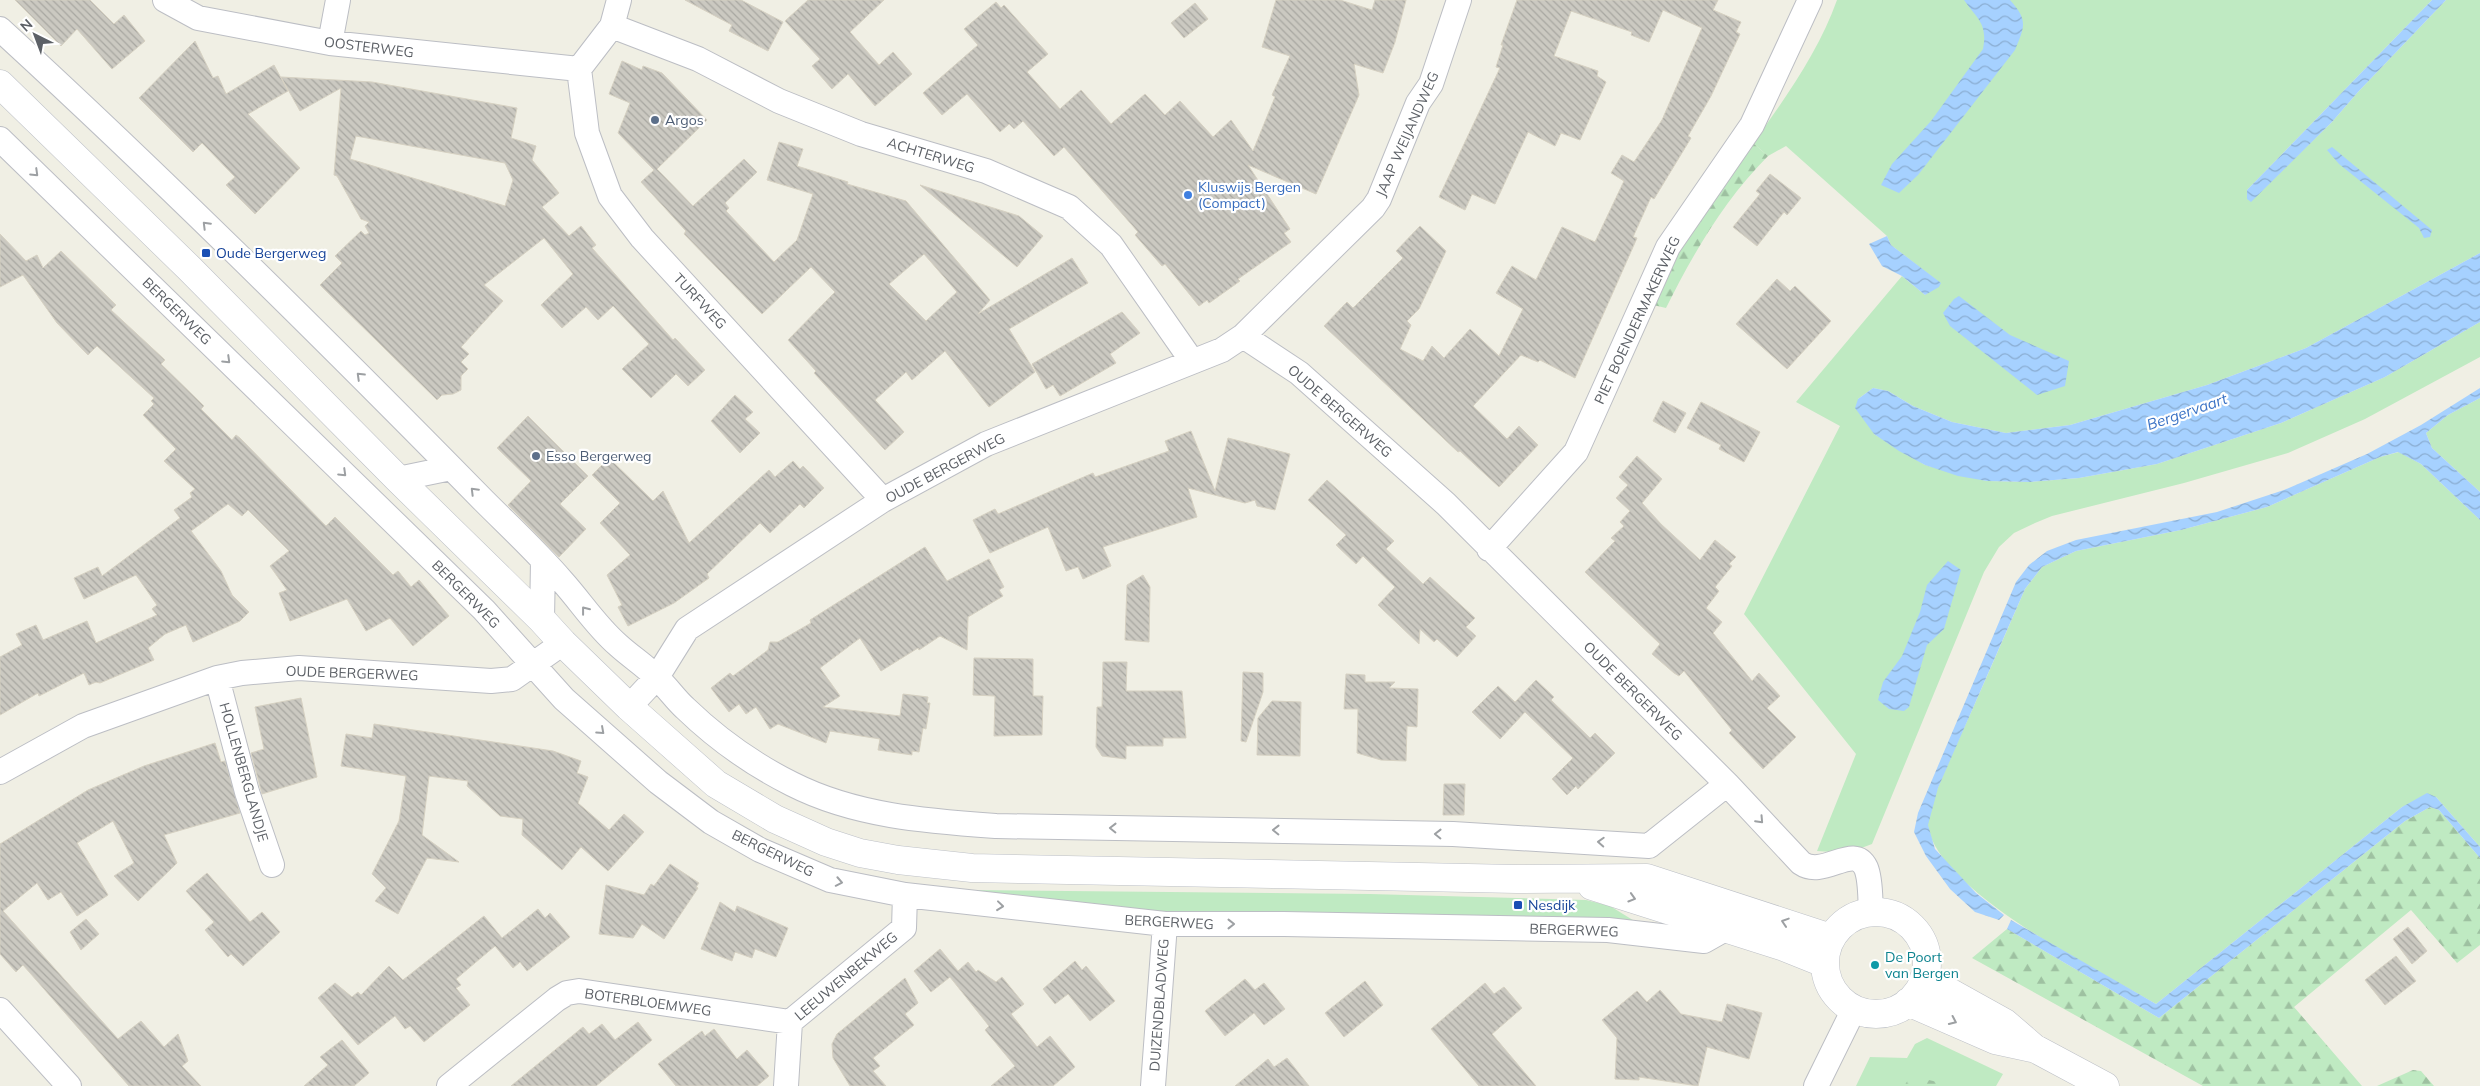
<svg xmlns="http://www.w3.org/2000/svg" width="2480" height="1086" font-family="Mulish,sans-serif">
<defs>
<pattern id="forest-firs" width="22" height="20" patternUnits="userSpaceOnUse" patternTransform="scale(1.25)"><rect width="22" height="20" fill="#bfeac2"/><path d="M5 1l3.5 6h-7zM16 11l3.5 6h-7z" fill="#9ec1a1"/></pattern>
<pattern id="water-waves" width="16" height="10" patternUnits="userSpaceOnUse" patternTransform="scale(1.25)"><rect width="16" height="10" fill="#a6d1ff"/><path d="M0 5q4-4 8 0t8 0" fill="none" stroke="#8aadd2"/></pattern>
<pattern id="building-back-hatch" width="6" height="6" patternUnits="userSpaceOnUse" patternTransform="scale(1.25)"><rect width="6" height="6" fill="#cbc9c1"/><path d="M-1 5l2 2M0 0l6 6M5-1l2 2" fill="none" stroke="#a8a7a1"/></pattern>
</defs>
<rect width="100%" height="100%" fill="#f0efe4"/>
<!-- grass -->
<path fill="#bfeac2" d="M1837,0H2432L2247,190L2251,201L2332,122L2358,92L2446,0H2480V253L2306,348L2207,385L2070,425L2006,433L1952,422L1913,406L1888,391L1873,388L1858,399L1874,434L1925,465L1987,481L2030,482L2079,478L2157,464L2281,423L2385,377L2480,322V357L2365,419L2288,453L2184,483L2052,516L2035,523L2014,533L1999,547L1984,572L1872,844L1848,853L1817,851L1856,754L1744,614L1840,426L1796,402L1902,276L1925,295L1940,283L1891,245L1887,236L1786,146L1768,156L1753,143C1785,99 1819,51 1837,0Z
M2480,398V492L2432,448L2426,433L2448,415Z
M2399,452L2421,464L2480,520V847L2436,797L2402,807L2156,1004C2101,972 1937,891 1928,826C1926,811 1948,764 1955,748C1979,695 2002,642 2025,589L2042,567L2076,551L2181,530L2267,507L2380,457Z
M972,890L1370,894L1586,900L1610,906L1636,922L1227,916L1151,912Z
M1927,1038L2003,1074L1996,1086H1856L1870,1057L1907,1058L1915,1044Z"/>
<!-- forest -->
<path fill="url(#forest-firs)" d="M1753,143L1768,156C1724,200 1693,254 1666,308L1649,304C1679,247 1716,195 1753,143Z
M2430,807L2439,810L2480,858V945L2457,963L2411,910L2294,1007L2362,1086H2203L1972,958L2007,929L2159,1018L2405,821Z
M2413,1070L2421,1071L2434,1086H2377Z
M1911,1076L1942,1083L1940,1086H1904Z"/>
<!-- water -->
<path fill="url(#water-waves)" d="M1964,0H2010C2028,20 2025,26 2015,50L1918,175L1899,193L1881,185L1892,164L1931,121L1983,49C1988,23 1977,19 1964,0Z
M2432,0H2446L2358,92L2332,122L2251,202L2247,199V190Z
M2332,147L2432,230L2430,237L2424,238L2419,228L2339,164L2327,150Z
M1887,236L1891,245L1941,283L1939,287L1925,295L1902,276L1882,266L1869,244Z
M2480,253V322L2385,377L2281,423L2157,464L2079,478L2030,482L1987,481L1958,476L1925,465L1899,451L1874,434L1855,408L1858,399L1873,388L1888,391L1913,406L1952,422L2006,433L2070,425L2207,385L2306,348Z
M1959,296L2010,335L2069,361L2065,386L2037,395L1950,326L1943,313L1954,299Z
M2480,388V398L2448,415L2426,433L2432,448L2480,492V520L2421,464L2398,452L2380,457L2267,507L2181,530L2076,551L2042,567L2025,589L1938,788L1928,825L1935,849L1976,893L2004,915L1999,920L1975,912L1950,889L1926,856L1914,832L1918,813L2016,582L2029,565L2047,551L2076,540L2217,512L2284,490L2367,454L2421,425Z
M1948,561L1961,570L1944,629L1927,645L1909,707L1904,711L1889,709L1878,700L1883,682L1902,656L1920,612L1927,585Z
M2427,793L2436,797L2480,847V858L2439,810L2430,807L2405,821L2159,1018L2007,929L2011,920L2156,1004L2402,807Z"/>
<!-- building -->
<path fill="url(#building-back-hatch)" stroke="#d6d1c2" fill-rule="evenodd" d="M15,0H90L114,24L124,15L145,41L112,69L77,29L61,46Z
M685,0H741L783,22L768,51L729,31L732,25Z
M808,0H884L850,32L879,65L893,52L912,74L875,106L848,74L832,89L812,66L820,59L785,21Z
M1276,0H1340L1372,10L1375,0H1406L1395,42L1383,73L1354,64L1359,95L1316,194L1248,165L1290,229L1284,233L1291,242L1238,279L1240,281L1212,301L1209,303L1207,300L1199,306L1165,264L1162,266L1142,243L1135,235L1138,232L1064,147L1054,156L1023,121L1014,129L1009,124L1000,132L967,94L942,115L923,93L978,45L964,29L996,2L1001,8L1004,5L1048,54L1027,72L1060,109L1081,90L1111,124L1145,94L1165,115L1180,101L1213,137L1231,120L1253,151L1275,97L1272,95L1290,56L1262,47Z
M1517,0H1718L1713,10L1741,22L1736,32L1740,34L1711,96L1688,136L1691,138L1654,199L1651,197L1633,237L1637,238L1575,378L1540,360L1538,362L1521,355L1473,406L1507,439L1519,426L1538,445L1499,487L1460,451L1458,452L1324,326L1347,302L1353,308L1403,258L1396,251L1420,226L1446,251L1419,309L1407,321L1411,325L1400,349L1423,361L1432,346L1444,358L1470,329L1499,356L1523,309L1496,293L1512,266L1536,280L1562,227L1595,242L1624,181L1611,173L1622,155L1634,162L1662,120L1702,28L1663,10L1649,42L1631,35L1632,32L1571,11L1554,56L1598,71L1597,76L1606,82L1580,140L1561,133L1555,146L1528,132L1495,204L1472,194L1465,210L1439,197L1500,68L1496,67L1503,45H1501Z
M1195,3L1208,19L1184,38L1171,23Z
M195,41L213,78L218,76L226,94L274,65L288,91L248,114L300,168L255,214L226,185L235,177L202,143L193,152L139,98Z
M622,61L642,70L643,66L662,73L707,120L657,169L693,206L744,159L757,172L725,203L729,208L726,211L774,262L797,240L813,194L767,180L779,142L803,149L797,166L848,182L847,184L906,201L990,300L978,314L1072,258L1088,283L1009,329L1035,372L989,407L945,351L912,380L906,372L875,400L904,432L885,450L814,373L816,371L788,340L835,292L811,267L762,314L684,234L686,231L641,182L654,170L618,133L630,103L609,94ZM924,254L957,292L926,321L889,284Z
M281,77L372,82L517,108L511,138L536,146L532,160L559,193L542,207L569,236L581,226L596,245L592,248L673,340L675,338L705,370L688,386L676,374L651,398L622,369L649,344L613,306L598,320L586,307L562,328L541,305L573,274L544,238L484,285L503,301L461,347L469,354L461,362L468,369L461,376V390L453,394L442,395L437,400L320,285L342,263L335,256L361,231L365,235L369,233L365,226L369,222L361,219L337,176L334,175L341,88L300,111ZM356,136L505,163L513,180L505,206L350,159Z
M1770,174L1801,198L1787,215L1784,212L1757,246L1733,227L1760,194L1756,191Z
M920,185L1019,216L1043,236L1017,267Z
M0,234L26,261L37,255L43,268L61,251L116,305L111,310L165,360L161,364L204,406L201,409L232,440L236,435L240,438L326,526L335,517L393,575L398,571L411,587L419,580L449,616L413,646L390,618L366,631L347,599L290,621L279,593L287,590L270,566L289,551L248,510L242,516L228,504L191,531L221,571L232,595L249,612L240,621L193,642L186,625L165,634L148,648L154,660L100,683L96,682L89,685L84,673L39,696L38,693L0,715V657L22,645L16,634L36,625L43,640L87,621L96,643L157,615L152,609L157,605L136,575L84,599L74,578L98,567L102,576L180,518L174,510L192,497L190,493L195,489L164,461L176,449L143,415L154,404L151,401L154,398L97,346L88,355L57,323L23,275L0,287Z
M1777,279L1790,291L1795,286L1831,321L1787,369L1736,324Z
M1122,312L1140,333L1110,354L1116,363L1060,396L1053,385L1046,389L1032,364Z
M735,395L753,412L745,419L760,433L740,453L711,421Z
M1663,401L1686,413L1675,433L1653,421Z
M1701,402L1760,432L1744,462L1719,449L1721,445L1687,428Z
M528,416L588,476L560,504L586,529L559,557L508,505L531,481L497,448Z
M1191,431L1215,491L1228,438L1290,454L1275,510L1257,506L1255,500L1245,503L1188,488L1197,517L1103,547L1111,566L1083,579L1078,567L1066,571L1048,527L990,553L973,520L995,509L998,514L1093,473L1095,477L1169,451L1165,441Z
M1637,456L1662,479L1642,503L1661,524L1700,560L1715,540L1736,557L1729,564L1732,566L1715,587L1719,591L1706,608L1722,622L1713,633L1752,681L1759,673L1780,696L1767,708L1796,737L1763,769L1729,733L1732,730L1684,671L1679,676L1674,673L1652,654L1660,644L1585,572L1615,541L1611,538L1624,526L1620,522L1630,511L1616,498L1628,485L1619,477Z
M609,458L653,501L663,491L689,543L769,470L775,477L793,461L800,469L803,466L824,488L804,508L800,504L770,533L760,523L707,574L709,578L674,603L628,626L618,607L622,605L607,575L630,555L600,523L620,503L592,475Z
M1327,480L1394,541L1386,549L1423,584L1430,577L1475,618L1466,627L1476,636L1457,657L1437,639L1434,642L1420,629L1419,644L1378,605L1395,587L1363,556L1356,564L1336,545L1346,535L1308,500Z
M925,547L947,581L989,559L1004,587L999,590L1003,596L968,617L967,650L940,636L919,650L918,648L881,671L860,638L820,668L840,696L823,707L900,716L903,694L928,697L927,703H930L926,729L923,728L919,752L912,751V755L878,750L880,739L830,731L826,743L778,724L770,729L756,707L746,714L739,704L729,712L711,688L730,673L733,676L768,650L770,642H778L811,623L810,620Z
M1143,575L1150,587L1149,642L1125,640L1127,585Z
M974,658L1033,659V696H1043L1042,735L994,736L995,696L973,695Z
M1103,662H1127L1126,691H1182L1186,738H1163V746H1126V759L1102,756L1096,747L1097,707H1102Z
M1243,672L1263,673V692L1246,742L1241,741Z
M1346,674L1365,675V682H1395L1389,688L1418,689L1417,727L1407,726L1406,761L1381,760L1357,753L1358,709H1344Z
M1536,680L1554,697L1551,700L1590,738L1595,733L1615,753L1578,789L1576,786L1567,795L1552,779L1573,758L1525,712L1500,739L1472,712L1498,686L1515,702Z
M301,698L317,777L262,794L251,753L264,749L255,707Z
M1272,701L1301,702L1300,756L1257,755L1258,718Z
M374,724L553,751L581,761L577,773L588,777L578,803L609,830L624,814L644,832L608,871L581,847L562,870L522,835L523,819L500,816L467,786L468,781L429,776L422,835L459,862L427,858L398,914L375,901L386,888L372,874L399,821L406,776L341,766L346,734L372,738Z
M215,743L221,762L225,761L240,813L164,835L177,863L138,901L114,876L134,863L113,821L77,843L108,895L77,916L61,892L48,900L37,883L3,911L118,1039L141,1021L164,1047L178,1034L188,1061L182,1066L201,1086H129L23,965L16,972L0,954V844L88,790L144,766Z
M1444,784H1465L1464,815H1443Z
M670,864L699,883L696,887L698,888L664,939L642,924L633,938L599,934L606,885L644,895L651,884L654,886Z
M207,873L250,922L262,912L280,932L243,966L231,954L228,957L205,930L214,922L186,891Z
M720,902L735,912L737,906L788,928L776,957L755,949L752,958L735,952L732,961L701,949Z
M538,909L545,918L550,913L570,937L527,971L520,962L513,968L495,946L456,979L461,985L456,988L470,1005L424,1042L410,1026L405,1029L395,1016L358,1045L318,998L335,983L352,997L358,992L361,995L389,966L403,980L484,916L502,938Z
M86,919L99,934L81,950L70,932Z
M2408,927L2427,951L2412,964L2393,939Z
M940,949L958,971L968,962L976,972L978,970L996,982L1002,977L1024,1004L1011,1014L1037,1047L1050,1036L1075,1067L1053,1086H991L1015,1066L985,1030L989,1026L950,977L931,992L914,971Z
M2396,956L2416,981L2385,1005L2365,980Z
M1075,961L1082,970L1086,966L1115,1001L1090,1021L1068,994L1055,1004L1043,989Z
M905,978L918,1003L905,1014L914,1025L873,1058L880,1066L873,1071L886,1086H850L833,1058L832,1044L837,1034Z
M1245,979L1255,990L1264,983L1285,1009L1264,1025L1254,1013L1225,1036L1205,1011Z
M1365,981L1383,1005L1344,1037L1325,1013Z
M1485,983L1494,994L1504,987L1522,1008L1492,1034L1536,1086H1479L1431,1029Z
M1660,990L1681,1014L1722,1022L1727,1004L1762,1013L1749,1059L1707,1047L1698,1086L1639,1077V1080L1615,1079L1617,1038L1602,1020L1637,991L1647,1002Z
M638,1022L652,1040L596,1086H511L583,1027L589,1034L602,1024L615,1040Z
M714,1029L737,1059L747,1050L769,1076L757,1086H676L658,1064L702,1031L705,1036Z
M342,1040L369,1073L354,1086H304L328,1065L320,1057Z
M1287,1058L1309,1086H1235L1268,1059L1274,1067Z"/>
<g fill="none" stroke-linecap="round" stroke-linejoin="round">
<!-- minor casing -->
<g stroke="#bcbec4" stroke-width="26">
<path id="minor" d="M165,0L198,18L330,43L579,69
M612,26L698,59L779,101L861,134L986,171L1069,207L1111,245L1192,361
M0,29C166,181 326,340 484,501C510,527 538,553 562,581C581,602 596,626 618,645C631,657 646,666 658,679C668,688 675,699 685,708C715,737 754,765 792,784C855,816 926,821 996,826L1453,834L1649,846L1727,784
M330,43L338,0
M579,69L587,133L610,196L642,238L883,500
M579,69L612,26L619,0
M0,139L484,610L564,699L658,782L711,822L760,850L830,880L905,895L1165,924H1284L1608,930L1704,941L1727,928
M1243,336L1373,208L1379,199L1418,103L1431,84L1459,0
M398,479L451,468
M1489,549L1576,452L1668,247L1752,125L1810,0
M542,620L543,561
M217,678L247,792L272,865
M629,707L657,677L687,629L883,500L986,444L1222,350L1243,336L1299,373L1446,504L1727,784L1801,863C1824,879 1854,842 1866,868C1871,880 1870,899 1871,912
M0,772L83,726L217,678L242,673L299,668L491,681L512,679L563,643
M0,1010L69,1086
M449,1086L557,999L567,993L579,991L790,1022
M786,1086L790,1022L904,928L905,895
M1153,1086L1165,924
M1816,1086L1854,1009"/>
</g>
<!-- secondary casing -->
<g stroke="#bdc0c7" stroke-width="29">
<path id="secondary" d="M0,84L189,268L398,479L542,620L563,643L629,707L716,784L775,819L826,842L860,853L898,860L972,868L1517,879L1647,878L1831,938
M1592,886L1784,947L1824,963
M1825 963a51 51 0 1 1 102 0a51 51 0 1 1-102 0Z
M1924,978L2005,1023L2034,1048L2105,1086
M1908,1002L1995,1040L2032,1048"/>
</g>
<!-- minor -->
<use href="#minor" stroke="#fff" stroke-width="24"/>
<!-- secondary -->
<use href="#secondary" stroke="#fff" stroke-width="28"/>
</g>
<!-- one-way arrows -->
<defs><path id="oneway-chevron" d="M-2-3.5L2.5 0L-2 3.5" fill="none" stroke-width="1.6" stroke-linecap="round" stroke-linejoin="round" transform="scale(1.25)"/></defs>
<g stroke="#9da0a3">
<use href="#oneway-chevron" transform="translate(35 173) rotate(44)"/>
<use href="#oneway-chevron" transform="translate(206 225) rotate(-135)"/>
<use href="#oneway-chevron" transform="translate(227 360) rotate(44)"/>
<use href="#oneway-chevron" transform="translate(360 376) rotate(-136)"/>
<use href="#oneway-chevron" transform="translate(343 473) rotate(44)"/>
<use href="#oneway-chevron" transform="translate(474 491) rotate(-135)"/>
<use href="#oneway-chevron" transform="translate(585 610) rotate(-128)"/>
<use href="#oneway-chevron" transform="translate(601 731) rotate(42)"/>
<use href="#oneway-chevron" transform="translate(1760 820) rotate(47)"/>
<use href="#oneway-chevron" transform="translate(1113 828) rotate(-179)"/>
<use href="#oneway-chevron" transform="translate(1276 830) rotate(-179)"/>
<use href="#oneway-chevron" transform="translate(1438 834) rotate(-179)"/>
<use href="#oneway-chevron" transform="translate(1601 842) rotate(-177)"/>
<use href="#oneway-chevron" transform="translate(839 882) rotate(11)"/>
<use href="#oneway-chevron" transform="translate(1632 898) rotate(17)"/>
<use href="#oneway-chevron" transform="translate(1000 906) rotate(6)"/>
<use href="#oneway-chevron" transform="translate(1785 922) rotate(-162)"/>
<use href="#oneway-chevron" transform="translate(1231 924)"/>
<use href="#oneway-chevron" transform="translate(1953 1021) rotate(25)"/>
</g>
<!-- markers -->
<g fill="#5c6f8a" stroke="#fff" stroke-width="2">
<circle cx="655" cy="120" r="5"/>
<circle cx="536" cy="456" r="5"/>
</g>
<circle fill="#3f7fe0" stroke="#fff" stroke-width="2" cx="1188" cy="195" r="5"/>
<g fill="#1a4fb4" stroke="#fff" stroke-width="2">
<rect x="201" y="248" width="10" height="10" rx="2.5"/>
<rect x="1513" y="900" width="10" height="10" rx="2.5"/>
</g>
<circle fill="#0f9aa8" stroke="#fff" stroke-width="2" cx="1875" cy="965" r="5"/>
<g text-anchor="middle" stroke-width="4.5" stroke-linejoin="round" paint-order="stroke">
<!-- street labels -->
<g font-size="14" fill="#5c6066" stroke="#fff">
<text transform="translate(369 47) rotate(7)" y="5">OOSTERWEG</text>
<text transform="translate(1407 134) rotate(-66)" y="5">JAAP WEIJANDWEG</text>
<text transform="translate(931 155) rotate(17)" y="5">ACHTERWEG</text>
<text transform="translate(700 301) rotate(47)" y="5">TURFWEG</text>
<text transform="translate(177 311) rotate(44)" y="5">BERGERWEG</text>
<text transform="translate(1637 320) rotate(-65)" y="5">PIET BOENDERMAKERWEG</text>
<text transform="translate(1340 411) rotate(41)" y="5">OUDE BERGERWEG</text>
<text transform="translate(945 468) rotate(-28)" y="5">OUDE BERGERWEG</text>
<text transform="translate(466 594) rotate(45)" y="5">BERGERWEG</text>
<text transform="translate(352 673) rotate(2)" y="5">OUDE BERGERWEG</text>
<text transform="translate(1633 691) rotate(45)" y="5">OUDE BERGERWEG</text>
<text transform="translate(244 772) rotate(74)" y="5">HOLLENBERGLANDJE</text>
<text transform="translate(773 853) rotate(26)" y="5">BERGERWEG</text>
<text transform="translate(1169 922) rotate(3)" y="5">BERGERWEG</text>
<text transform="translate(1574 930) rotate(2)" y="5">BERGERWEG</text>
<text transform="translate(846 976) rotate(-40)" y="5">LEEUWENBEKWEG</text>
<text transform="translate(648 1002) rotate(8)" y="5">BOTERBLOEMWEG</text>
<text transform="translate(1159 1005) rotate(-86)" y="5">DUIZENDBLADWEG</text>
</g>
<!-- service labels -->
<g font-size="14" fill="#4e5e75" stroke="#fff" text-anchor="start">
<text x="665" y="125">Argos</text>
<text x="546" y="461">Esso Bergerweg</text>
</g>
<!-- shop labels -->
<g font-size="14" fill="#366cbe" stroke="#fff" text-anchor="start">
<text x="1198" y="192">Kluswijs Bergen<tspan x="1198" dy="16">(Compact)</tspan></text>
</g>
<!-- transit labels -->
<g font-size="14" fill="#164399" stroke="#fff" text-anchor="start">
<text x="216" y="258">Oude Bergerweg</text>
<text x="1528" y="910">Nesdijk</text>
</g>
<!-- culture labels -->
<g font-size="14" fill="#0d838f" stroke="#fff" text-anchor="start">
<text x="1885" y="962">De Poort<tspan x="1885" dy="16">van Bergen</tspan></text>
</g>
<!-- water labels -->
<g font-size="15" font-style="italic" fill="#3a72c5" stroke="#fff">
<text transform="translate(2187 412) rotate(-19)" y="5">Bergervaart</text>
</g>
</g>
<!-- north arrow -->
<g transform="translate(35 35) rotate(318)" stroke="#ffffff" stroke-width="4" paint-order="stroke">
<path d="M0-4L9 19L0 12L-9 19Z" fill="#5c6066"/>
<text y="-8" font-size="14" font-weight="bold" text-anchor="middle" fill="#5c6066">N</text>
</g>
</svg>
